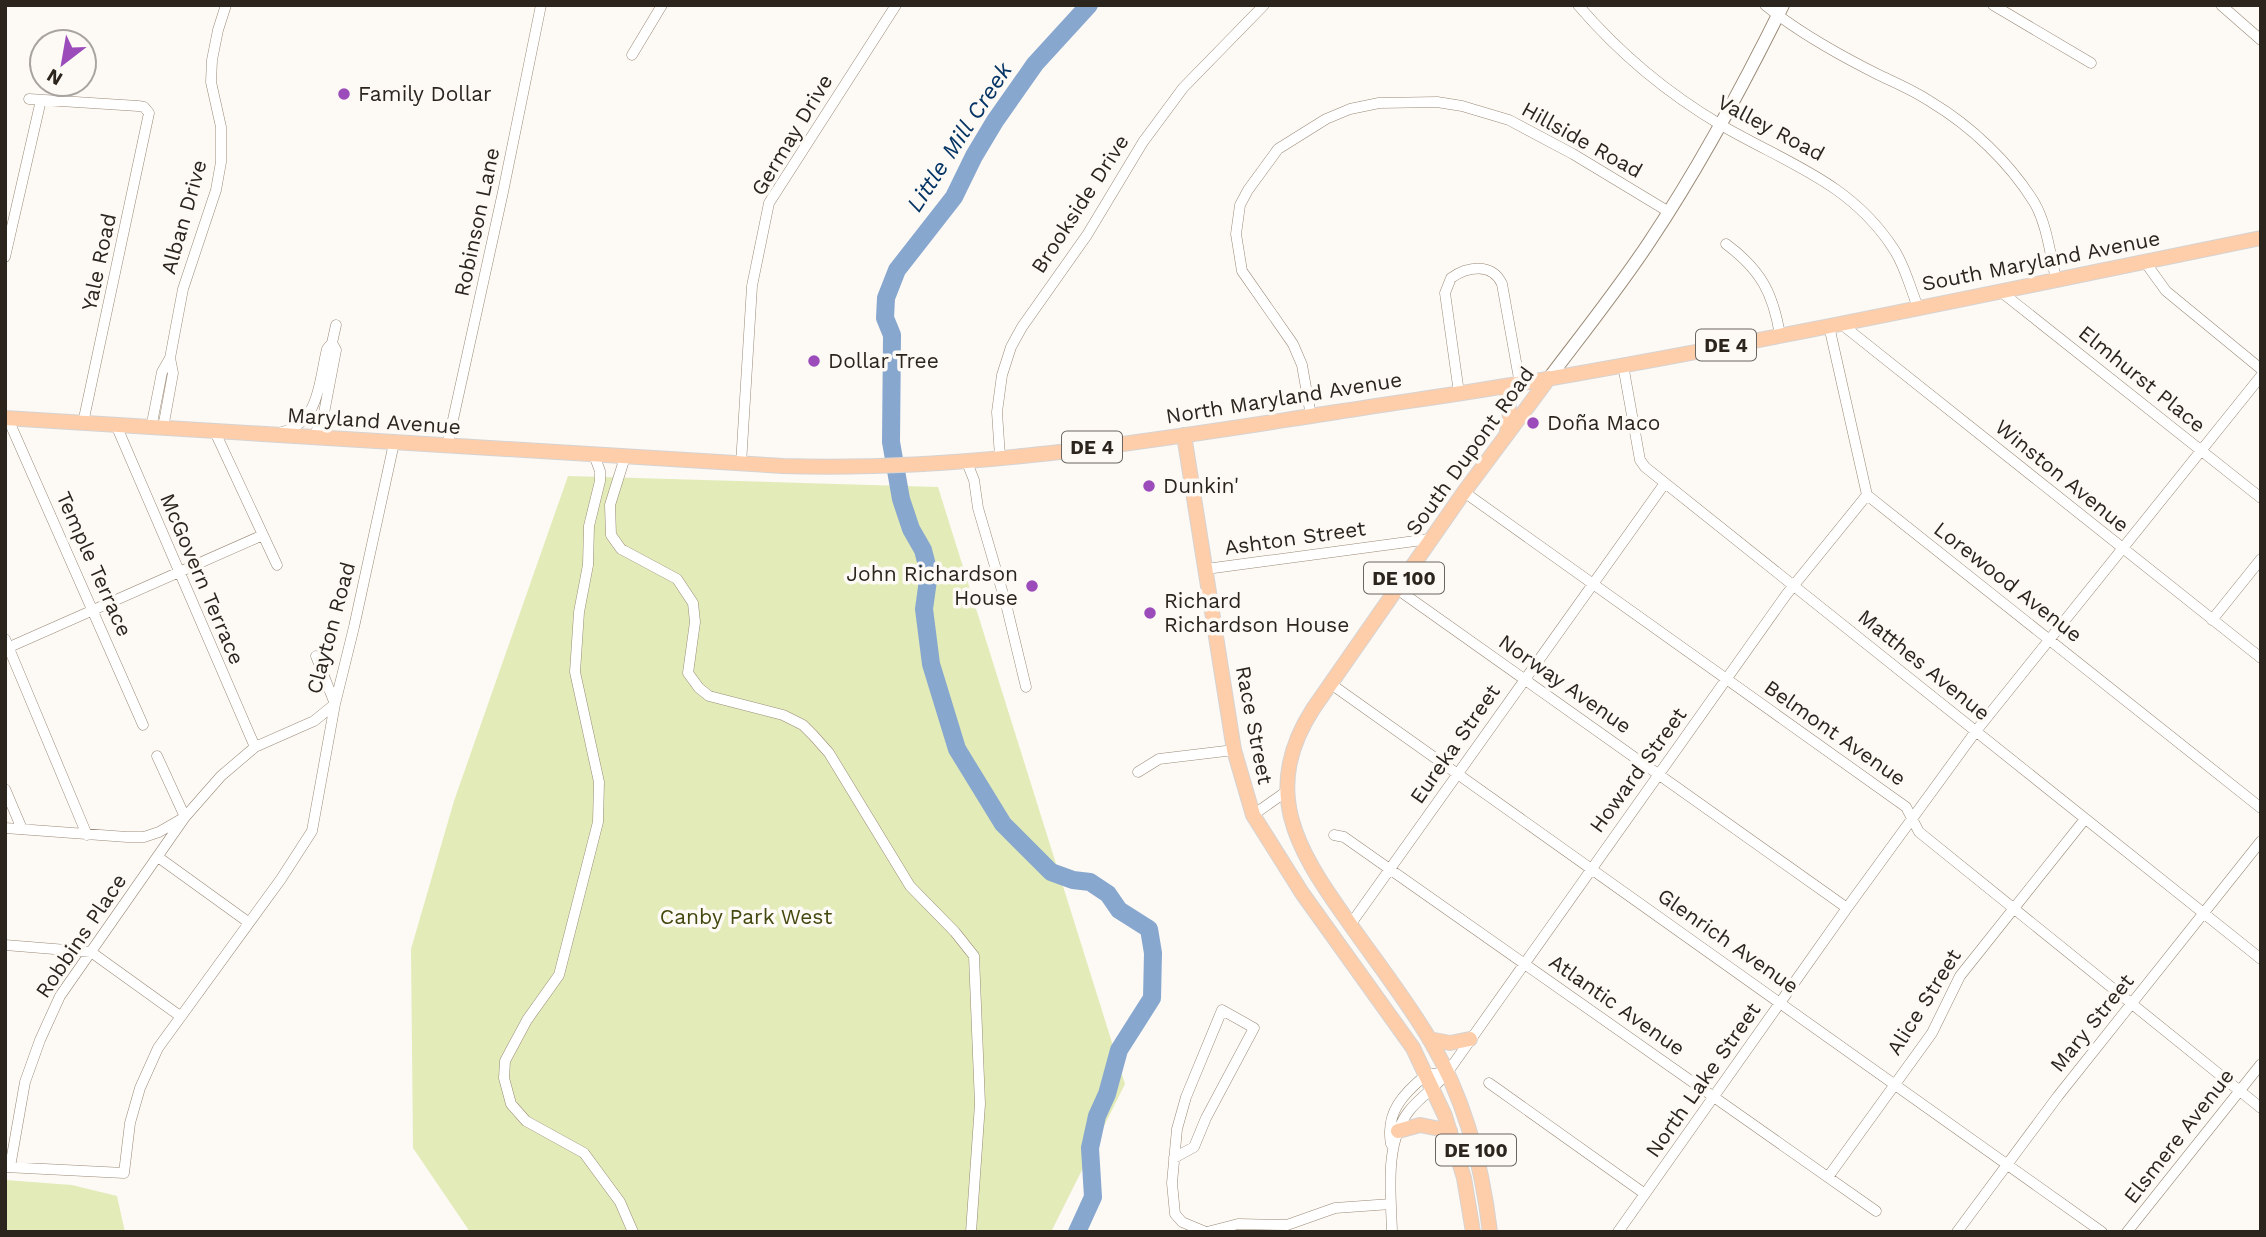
<svg xmlns="http://www.w3.org/2000/svg" width="2266" height="1237" font-family="'Work Sans',sans-serif">
<rect width="100%" height="100%" fill="#fdf9f5"/>
<!-- green -->
<path fill="#e3ecb9" d="M568,476L938,487L1125,1084L1051,1232H470L413,1148L411,949L454,801Z
M5,1180L72,1185L117,1196L125,1232H5Z"/>
<g fill="none" stroke-linecap="round" stroke-linejoin="round">
<!-- river -->
<path stroke="#87a7ce" stroke-width="18" d="M1077,1232L1093,1197L1090,1148L1097,1116L1107,1094L1119,1050L1152,998L1153,953L1149,929L1119,910L1108,894L1090,882L1073,880L1051,872L1003,824L957,749L931,664L924,609L929,573L923,550L911,529L901,499L891,442L892,335L885,318L886,298L897,270L954,197L974,156L995,121L1035,64L1089,5"/>
<!-- minor casing -->
<g stroke="#9a8a76" stroke-width="11">
<path id="minor" d="M1578,5C1619,53 1667,93 1721,125C1786,163 1850,182 1893,248C1905,265 1910,288 1918,307
M1765,5C1799,33 1839,55 1879,75C1896,83 1915,91 1931,102C1971,126 2009,162 2034,202C2047,224 2050,254 2056,279
M1993,5L2091,63
M2221,5L2261,40
M632,55L662,5
M29,99L138,106L144,107L149,113L83,423
M1726,244C1761,270 1773,293 1780,335
M5,257L41,100
M2145,262L2166,291L2261,369
M2000,291L2261,498
M1840,323L2261,658
M1829,326L1867,495L2261,808
M1623,365L1640,460L1645,467L2261,959
M1459,393L1445,293L1451,278C1467,267 1492,262 1502,284L1520,384
M1311,416L1302,365L1293,344L1242,271L1236,234L1240,205L1248,190L1278,149L1326,119L1350,109L1379,103L1437,102L1462,106L1509,120L1573,154L1669,212
M8,419L143,725
M116,425L255,747
M151,428L162,372L170,358L183,289L216,190L221,162V127L211,82L212,60L218,30L226,5
M163,428L173,373L170,358
M215,432L277,565
M282,432C320,422 319,381 327,349L332,343L336,325
M314,437L324,413L336,350L332,343
M447,447L503,192L541,5
M594,455L600,471V481L589,526L588,565L579,612L575,672L599,782L598,822L559,975L527,1020L505,1061L504,1078L511,1104L526,1121L584,1153L620,1202L633,1232
M625,457L610,505L611,535L621,549L677,579L693,603L695,622L688,673L699,688L709,696L783,715L803,725L813,735L829,753L910,886L955,932L974,956L980,1104L971,1232
M1000,457L997,412L1002,375L1011,347L1022,327L1087,235L1143,142L1183,88L1264,5
M966,460L974,480L978,508L1006,604L1026,687
M741,464L752,286L769,203L896,5
M1464,492L1906,807L1919,832L2261,1108
M1206,569L1430,539
M1397,589L1847,908
M2212,620L2261,559
M5,639L87,835
M5,649L263,535
M1331,684L2102,1232
M1138,772L1159,759L1234,750
M5,789L22,829
M1253,815L1287,791
M5,828L127,837H144L159,832L185,817L221,776L255,747L314,721L335,704L354,627L394,443
M1334,835L1344,837L1876,1211
M158,857L248,922
M1350,925L1665,483
M5,945L91,952L180,1016
M1489,1083L1645,1194
M1391,1144C1385,1112 1404,1093 1427,1074L1447,1073
M1174,1158L1194,1147L1206,1118L1254,1028L1222,1010L1186,1097L1177,1129L1172,1183L1175,1214L1182,1222L1206,1232
M5,1167L124,1173L130,1123L140,1088L158,1048L281,879L312,831L335,704L316,656
M10,1167L25,1082L40,1040L60,996L185,817L157,756
M1828,1177L1932,1033L1960,976L2085,819
M1207,1232L1238,1224L1287,1225L1335,1208L1391,1204
M1392,1232C1391,1194 1384,1143 1409,1111C1420,1097 1435,1088 1447,1073L1786,595L1867,495
M1618,1232L1847,908L1976,731L2261,376
M1957,1232L2058,1096L2261,841
M2127,1232L2261,1064"/>
</g>
<!-- tertiary casing -->
<g stroke="#9a8a76" stroke-width="14">
<path id="tertiary" d="M1549,378C1583,333 1619,288 1650,241C1700,166 1743,86 1783,5"/>
</g>
<!-- primary casing -->
<g stroke="#d5d3d2" stroke-width="16">
<path id="primary" d="M1506,386L1510,418L1507,432
M5,418L783,466C969,472 1155,440 1337,412C1399,402 1461,394 1523,383C1770,341 2015,288 2261,238
M1184,435L1234,750L1253,815L1302,893L1413,1048L1445,1116L1464,1178L1473,1232
M1429,1039L1450,1043L1470,1039
M1398,1131L1420,1125L1450,1131
M1490,1232C1482,1164 1465,1099 1430,1040C1406,999 1372,956 1345,917C1296,848 1261,790 1313,709L1464,492L1549,378"/>
</g>
<!-- minor -->
<use href="#minor" stroke="#fff" stroke-width="10"/>
<!-- tertiary -->
<use href="#tertiary" stroke="#fff" stroke-width="12"/>
<!-- primary -->
<use href="#primary" stroke="#feceab" stroke-width="14"/>
</g>
<!-- markers -->
<g fill="#9b4bba" stroke="#fdf9f5" stroke-width="2.5">
<circle cx="344" cy="94" r="7"/>
<circle cx="814" cy="361" r="7"/>
<circle cx="1533" cy="423" r="7"/>
<circle cx="1149" cy="486" r="7"/>
<circle cx="1032" cy="586" r="7"/>
<circle cx="1150" cy="613" r="7"/>
</g>
<g text-anchor="middle" stroke-width="7" stroke-linejoin="round" paint-order="stroke">
<!-- shield labels -->
<g fill="#fdf9f5" stroke="#6a655e" stroke-width="2">
<rect x="1696" y="329.5" width="60" height="31" rx="5"/>
<rect x="1062" y="431.5" width="60" height="31" rx="5"/>
<rect x="1364" y="562.5" width="80" height="31" rx="5"/>
<rect x="1436" y="1134.5" width="80" height="31" rx="5"/>
</g>
<g font-size="19" font-weight="bold" fill="#2b251d">
<text x="1726" y="352">DE 4</text>
<text x="1092" y="454">DE 4</text>
<text x="1404" y="585">DE 100</text>
<text x="1476" y="1157">DE 100</text>
</g>
<!-- poi labels -->
<g font-size="21" fill="#2b251d" stroke="#fdf9f5" text-anchor="start">
<text x="358" y="101">Family Dollar</text>
<text x="828" y="368">Dollar Tree</text>
<text x="1547" y="430">Doña Maco</text>
<text x="1163" y="493">Dunkin'</text>
<text x="1018" y="581" text-anchor="end">John Richardson<tspan x="1018" dy="24">House</tspan></text>
<text x="1164" y="608">Richard<tspan x="1164" dy="24">Richardson House</tspan></text>
</g>
<!-- street labels -->
<g font-size="21" fill="#2b251d" stroke="#fdf9f5">
<text transform="translate(1771 128) rotate(28)" y="7">Valley Road</text>
<text transform="translate(792 135) rotate(-59)" y="7">Germay Drive</text>
<text transform="translate(1582 140) rotate(29)" y="7">Hillside Road</text>
<text transform="translate(1080 204) rotate(-57)" y="7">Brookside Drive</text>
<text transform="translate(184 217) rotate(-74)" y="7">Alban Drive</text>
<text transform="translate(477 222) rotate(-78)" y="7">Robinson Lane</text>
<text transform="translate(2041 261) rotate(-11)" y="7">South Maryland Avenue</text>
<text transform="translate(99 262) rotate(-78)" y="7">Yale Road</text>
<text transform="translate(2142 379) rotate(39)" y="7">Elmhurst Place</text>
<text transform="translate(1284 398) rotate(-9)" y="7">North Maryland Avenue</text>
<text transform="translate(374 421) rotate(4)" y="7">Maryland Avenue</text>
<text transform="translate(1470 451) rotate(-54)" y="7">South Dupont Road</text>
<text transform="translate(2062 476) rotate(39)" y="7">Winston Avenue</text>
<text transform="translate(1295 538) rotate(-8)" y="7">Ashton Street</text>
<text transform="translate(94 564) rotate(66)" y="7">Temple Terrace</text>
<text transform="translate(202 579) rotate(67)" y="7">McGovern Terrace</text>
<text transform="translate(2008 582) rotate(38)" y="7">Lorewood Avenue</text>
<text transform="translate(331 628) rotate(-75)" y="7">Clayton Road</text>
<text transform="translate(1924 665) rotate(39)" y="7">Matthes Avenue</text>
<text transform="translate(1565 684) rotate(35)" y="7">Norway Avenue</text>
<text transform="translate(1254 725) rotate(79)" y="7">Race Street</text>
<text transform="translate(1835 733) rotate(35)" y="7">Belmont Avenue</text>
<text transform="translate(1455 744) rotate(-55)" y="7">Eureka Street</text>
<text transform="translate(1638 770) rotate(-54)" y="7">Howard Street</text>
<text transform="translate(81 936) rotate(-56)" y="7">Robbins Place</text>
<text transform="translate(1728 941) rotate(35)" y="7">Glenrich Avenue</text>
<text transform="translate(1924 1002) rotate(-58)" y="7">Alice Street</text>
<text transform="translate(1617 1005) rotate(35)" y="7">Atlantic Avenue</text>
<text transform="translate(2092 1023) rotate(-51)" y="7">Mary Street</text>
<text transform="translate(1703 1080) rotate(-55)" y="7">North Lake Street</text>
<text transform="translate(2179 1136) rotate(-52)" y="7">Elsmere Avenue</text>
</g>
<!-- park labels -->
<g font-size="21" fill="#42480e" stroke="#fdf9f5">
<text x="746" y="924">Canby Park West</text>
</g>
<!-- water labels -->
<g font-size="23" font-style="italic" fill="#043464" stroke="#fdf9f5">
<text transform="translate(959 137) rotate(-57)" y="8">Little Mill Creek</text>
</g>
</g>
<!-- border -->
<rect width="2266" height="1237" fill="none" stroke="#2b251d" stroke-width="14"/>
<!-- north arrow -->
<g transform="translate(63 63) rotate(211)"><circle r="33" fill="#fdf9f5" stroke="#a9a49f" stroke-width="2"/>
<path d="M0-5L12 26L0 18L-12 26Z" fill="#9b4bba"/>
<text y="-10" font-size="19" font-weight="bold" text-anchor="middle" fill="#2b251d">N</text>
</g>
</svg>
